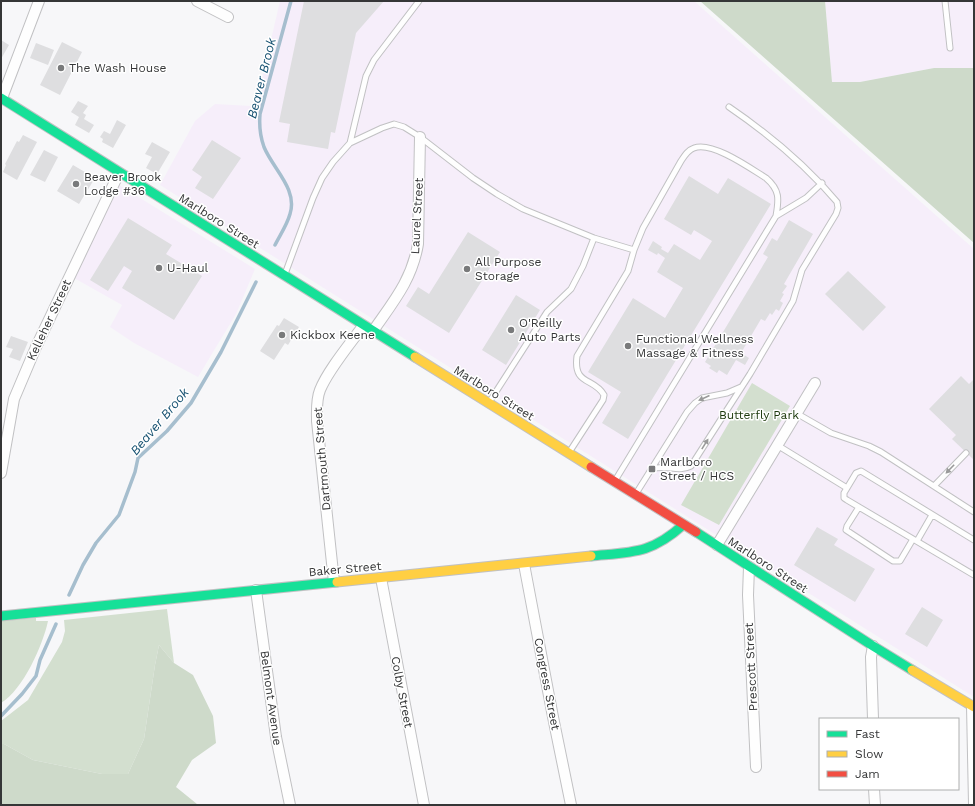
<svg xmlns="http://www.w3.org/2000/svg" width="975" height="806" font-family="'Work Sans',sans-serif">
<rect width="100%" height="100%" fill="#f7f7f9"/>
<!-- commercial -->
<path fill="#f6eefa" d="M280,1H694L974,249V697L160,185L195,121L215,104L251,106L258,96Z
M825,1H974V68H934L860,82H832Z
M119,185L255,269L236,314L198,377L134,343L110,327L122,305L74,278Z"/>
<!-- green -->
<path fill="#d3dfcf" d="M752,383L790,406L719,525L681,505Z
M167,609L174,663L159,645L155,665L144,739L128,774H102L33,760L4,744H1V721L28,700L62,642L65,631L64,620Z
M36,618V621H48C43,645 23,690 1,703V621Z"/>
<!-- forest -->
<path fill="#cedaca" d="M700,1H825L832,82H860L934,68H974V243Z
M159,645L174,663L193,675L213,716L216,743L192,760L176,787L197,804L201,805H1V744H4L33,760L102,774H128L144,739L155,665Z"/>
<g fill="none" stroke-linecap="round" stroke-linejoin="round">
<!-- stream -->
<path stroke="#a6bece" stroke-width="3.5" d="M275,245C280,235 287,225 290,214C298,189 273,169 264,147C260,136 259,126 260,114L291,1
M69,595L83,565L96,543L119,515L135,472L138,458L167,431L191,403L221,352L256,282
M1,716L22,694L36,676L40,660L56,624"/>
</g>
<!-- building -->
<path fill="#dedee0" d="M304,1H384L356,33L335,133L331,132L328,149L287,142L290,124L279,122Z
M1,40L9,45L1,59Z
M62,42L82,52L60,95L40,85Z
M36,43L54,50L48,65L30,58Z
M78,101L88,106L83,113L86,115L84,119L94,125L89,133L75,125L79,117L71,112Z
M117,120L126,125L113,148L102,142L103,139L100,137L104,131L110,134Z
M23,135L37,142L17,180L3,172L6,165L5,164L17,141L19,142Z
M212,140L241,158L213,199L195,188L202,177L192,170Z
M152,142L170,152L157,174L146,168L152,157L145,154Z
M44,150L58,157L45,182L30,175Z
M73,165L95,178L79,204L57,191Z
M689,176L718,194L728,178L771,204L628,439L602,423L621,392L588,372L633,298L665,318L683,288L657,272L665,258L658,253L657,255L648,250L653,241L662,247L661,249L668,253L674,244L700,260L712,241L694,230L691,235L664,219Z
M128,218L172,245L166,254L202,276L174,320L122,288L132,271L124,266L108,291L90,280Z
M789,220L813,234L784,284L787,286L782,293L784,294L780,301L783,303L779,311L776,309L772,315L770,313L765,321L761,319L741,353L749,358L745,365L736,360L727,375L719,370L717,373L709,368L711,366L705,362L768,257L763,254L772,238L777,241Z
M468,232L500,252L449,333L406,306L418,287L429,294Z
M848,271L886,307L863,331L825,294Z
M516,295L540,310L506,365L482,350Z
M284,318L299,327L288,345L285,343L274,360L260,351L277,325L279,326Z
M11,336L28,342L20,361L9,357L13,349L6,347Z
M961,376L969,384L974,379V460L952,439L956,435L929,409Z
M817,527L838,539L834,545L875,569L855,602L794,565Z
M922,607L943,620L927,647L905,634Z"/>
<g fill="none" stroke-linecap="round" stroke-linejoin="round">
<!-- lane casing -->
<g stroke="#c1c1c3" stroke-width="7">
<path id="lane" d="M945,1L950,48
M350,143L366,76L374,60L419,1
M776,216L806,198L822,183
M285,274L313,198L322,178L333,162L350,143L382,128L394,124L404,127L420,137L473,178L497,194L523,209L594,238L634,250L643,228L681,161C685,155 688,150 694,148C712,141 750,168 766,178C780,190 779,199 776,216L616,479
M490,401L547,312L571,289L583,266L594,238
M796,413L831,433L869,446L881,452L974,512
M777,445L847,488
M570,451L603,400L604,395C594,377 573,386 577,356L628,271L634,250
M652,469C668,464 677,473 691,466L750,374L786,313L793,301L802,270L836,214L838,208L837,202C805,164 770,135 729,107
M934,486L966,453
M637,492L687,412L695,403L702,398L727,393L741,387
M859,507L847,526L846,530L893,561H900L913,539
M974,540L861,471L856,473L844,493V498L847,500L974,575
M917,541L932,515"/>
</g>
<!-- street casing -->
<g stroke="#c1c1c3" stroke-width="12">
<path id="street" d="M197,1L228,17
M2,98L39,1
M373,331C393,302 412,280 418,244L420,137
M1,473L14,399L36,347L119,173
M717,545L815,383
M524,564L553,717L571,805
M749,567L748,595L756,767
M381,578L424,805
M334,582L317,421C317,411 316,400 320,390C328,370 350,344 363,326
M256,590L276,737L290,805
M972,706L974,804
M873,719L871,657L873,646
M874,789L875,805"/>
</g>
<!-- fast casing -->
<g stroke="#c1c1c3" stroke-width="11">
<path id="fast" d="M1,98L415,357
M696,532L873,646L912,670
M591,556C632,552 651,554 683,525
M1,616L337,582"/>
</g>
<!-- slow casing -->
<g stroke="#c1c1c3" stroke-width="11">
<path id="slow" d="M415,357L591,467
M337,582L591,556
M912,670L974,707"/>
</g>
<!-- jam casing -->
<g stroke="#c1c1c3" stroke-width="11">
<path id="jam" d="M591,467L696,532"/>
</g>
<!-- lane -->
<use href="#lane" stroke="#fefefe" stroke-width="5"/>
<!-- street -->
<use href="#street" stroke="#fefefe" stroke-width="10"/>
<!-- fast -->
<use href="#fast" stroke="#16e098" stroke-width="9"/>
<!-- slow -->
<use href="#slow" stroke="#ffcf43" stroke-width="9"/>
<!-- jam -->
<use href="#jam" stroke="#f24e42" stroke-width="9"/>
</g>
<!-- one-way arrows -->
<defs><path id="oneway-solid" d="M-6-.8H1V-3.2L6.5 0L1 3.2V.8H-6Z"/></defs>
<g fill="#9a9a9a">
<use href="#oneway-solid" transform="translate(704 398) rotate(156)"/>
<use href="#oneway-solid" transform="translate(705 444) rotate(-58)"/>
<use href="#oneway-solid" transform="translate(950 469) rotate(134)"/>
</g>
<!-- markers -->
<g fill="#797a7b" stroke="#fff" stroke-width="1.5">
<circle cx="61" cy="68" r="4"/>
<circle cx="76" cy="184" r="4"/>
<circle cx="159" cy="268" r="4"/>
<circle cx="467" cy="269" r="4"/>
<circle cx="511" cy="330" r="4"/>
<circle cx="282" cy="335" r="4"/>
<circle cx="628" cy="346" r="4"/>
<rect x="648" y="465" width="8" height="8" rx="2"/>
</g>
<g text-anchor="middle" stroke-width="3" stroke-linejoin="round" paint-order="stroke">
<!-- poi labels -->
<g font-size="12" fill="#353637" stroke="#fff" text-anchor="start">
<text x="69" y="72">The Wash House</text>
<text x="84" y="181">Beaver Brook<tspan x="84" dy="14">Lodge #36</tspan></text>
<text x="475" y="266">All Purpose<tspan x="475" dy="14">Storage</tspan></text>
<text x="167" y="272">U-Haul</text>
<text x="519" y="327">O'Reilly<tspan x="519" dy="14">Auto Parts</tspan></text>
<text x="290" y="339">Kickbox Keene</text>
<text x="636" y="343">Functional Wellness<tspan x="636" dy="14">Massage &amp; Fitness</tspan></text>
<text x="660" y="466">Marlboro<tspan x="660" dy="14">Street / HCS</tspan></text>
</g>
<!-- street labels -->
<g font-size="12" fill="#353637" stroke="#fff">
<text transform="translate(417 216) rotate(-87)" y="4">Laurel Street</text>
<text transform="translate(219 221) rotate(32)" y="4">Marlboro Street</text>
<text transform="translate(49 320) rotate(-65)" y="4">Kelleher Street</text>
<text transform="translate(494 393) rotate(32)" y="4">Marlboro Street</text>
<text transform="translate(322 459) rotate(-95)" y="4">Dartmouth Street</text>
<text transform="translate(768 565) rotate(33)" y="4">Marlboro Street</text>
<text transform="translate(345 569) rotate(-5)" y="4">Baker Street</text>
<text transform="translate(751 667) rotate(-93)" y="4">Prescott Street</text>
<text transform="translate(547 684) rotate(79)" y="4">Congress Street</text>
<text transform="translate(402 692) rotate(79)" y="4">Colby Street</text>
<text transform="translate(271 698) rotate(82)" y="4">Belmont Avenue</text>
</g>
<!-- park labels -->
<g font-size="12" fill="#1b380b" stroke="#fff">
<text x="759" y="419">Butterfly Park</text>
</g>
<!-- water labels -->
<g font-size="13" font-style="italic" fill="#165171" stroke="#fff">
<text transform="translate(261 78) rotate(-76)" y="5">Beaver Brook</text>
<text transform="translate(159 421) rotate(-50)" y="5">Beaver Brook</text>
</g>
</g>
<!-- border -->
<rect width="975" height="806" fill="none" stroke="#353637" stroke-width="4"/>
<!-- legend -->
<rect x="819" y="718" width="140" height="72" fill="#ffffff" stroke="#aeafaf"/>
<rect x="827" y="731" width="20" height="6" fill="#16e098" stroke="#aeafaf"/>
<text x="855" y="738" font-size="12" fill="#353637">Fast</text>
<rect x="827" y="751" width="20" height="6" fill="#ffcf43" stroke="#aeafaf"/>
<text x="855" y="758" font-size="12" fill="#353637">Slow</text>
<rect x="827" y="771" width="20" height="6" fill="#f24e42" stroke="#aeafaf"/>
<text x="855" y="778" font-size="12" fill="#353637">Jam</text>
</svg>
